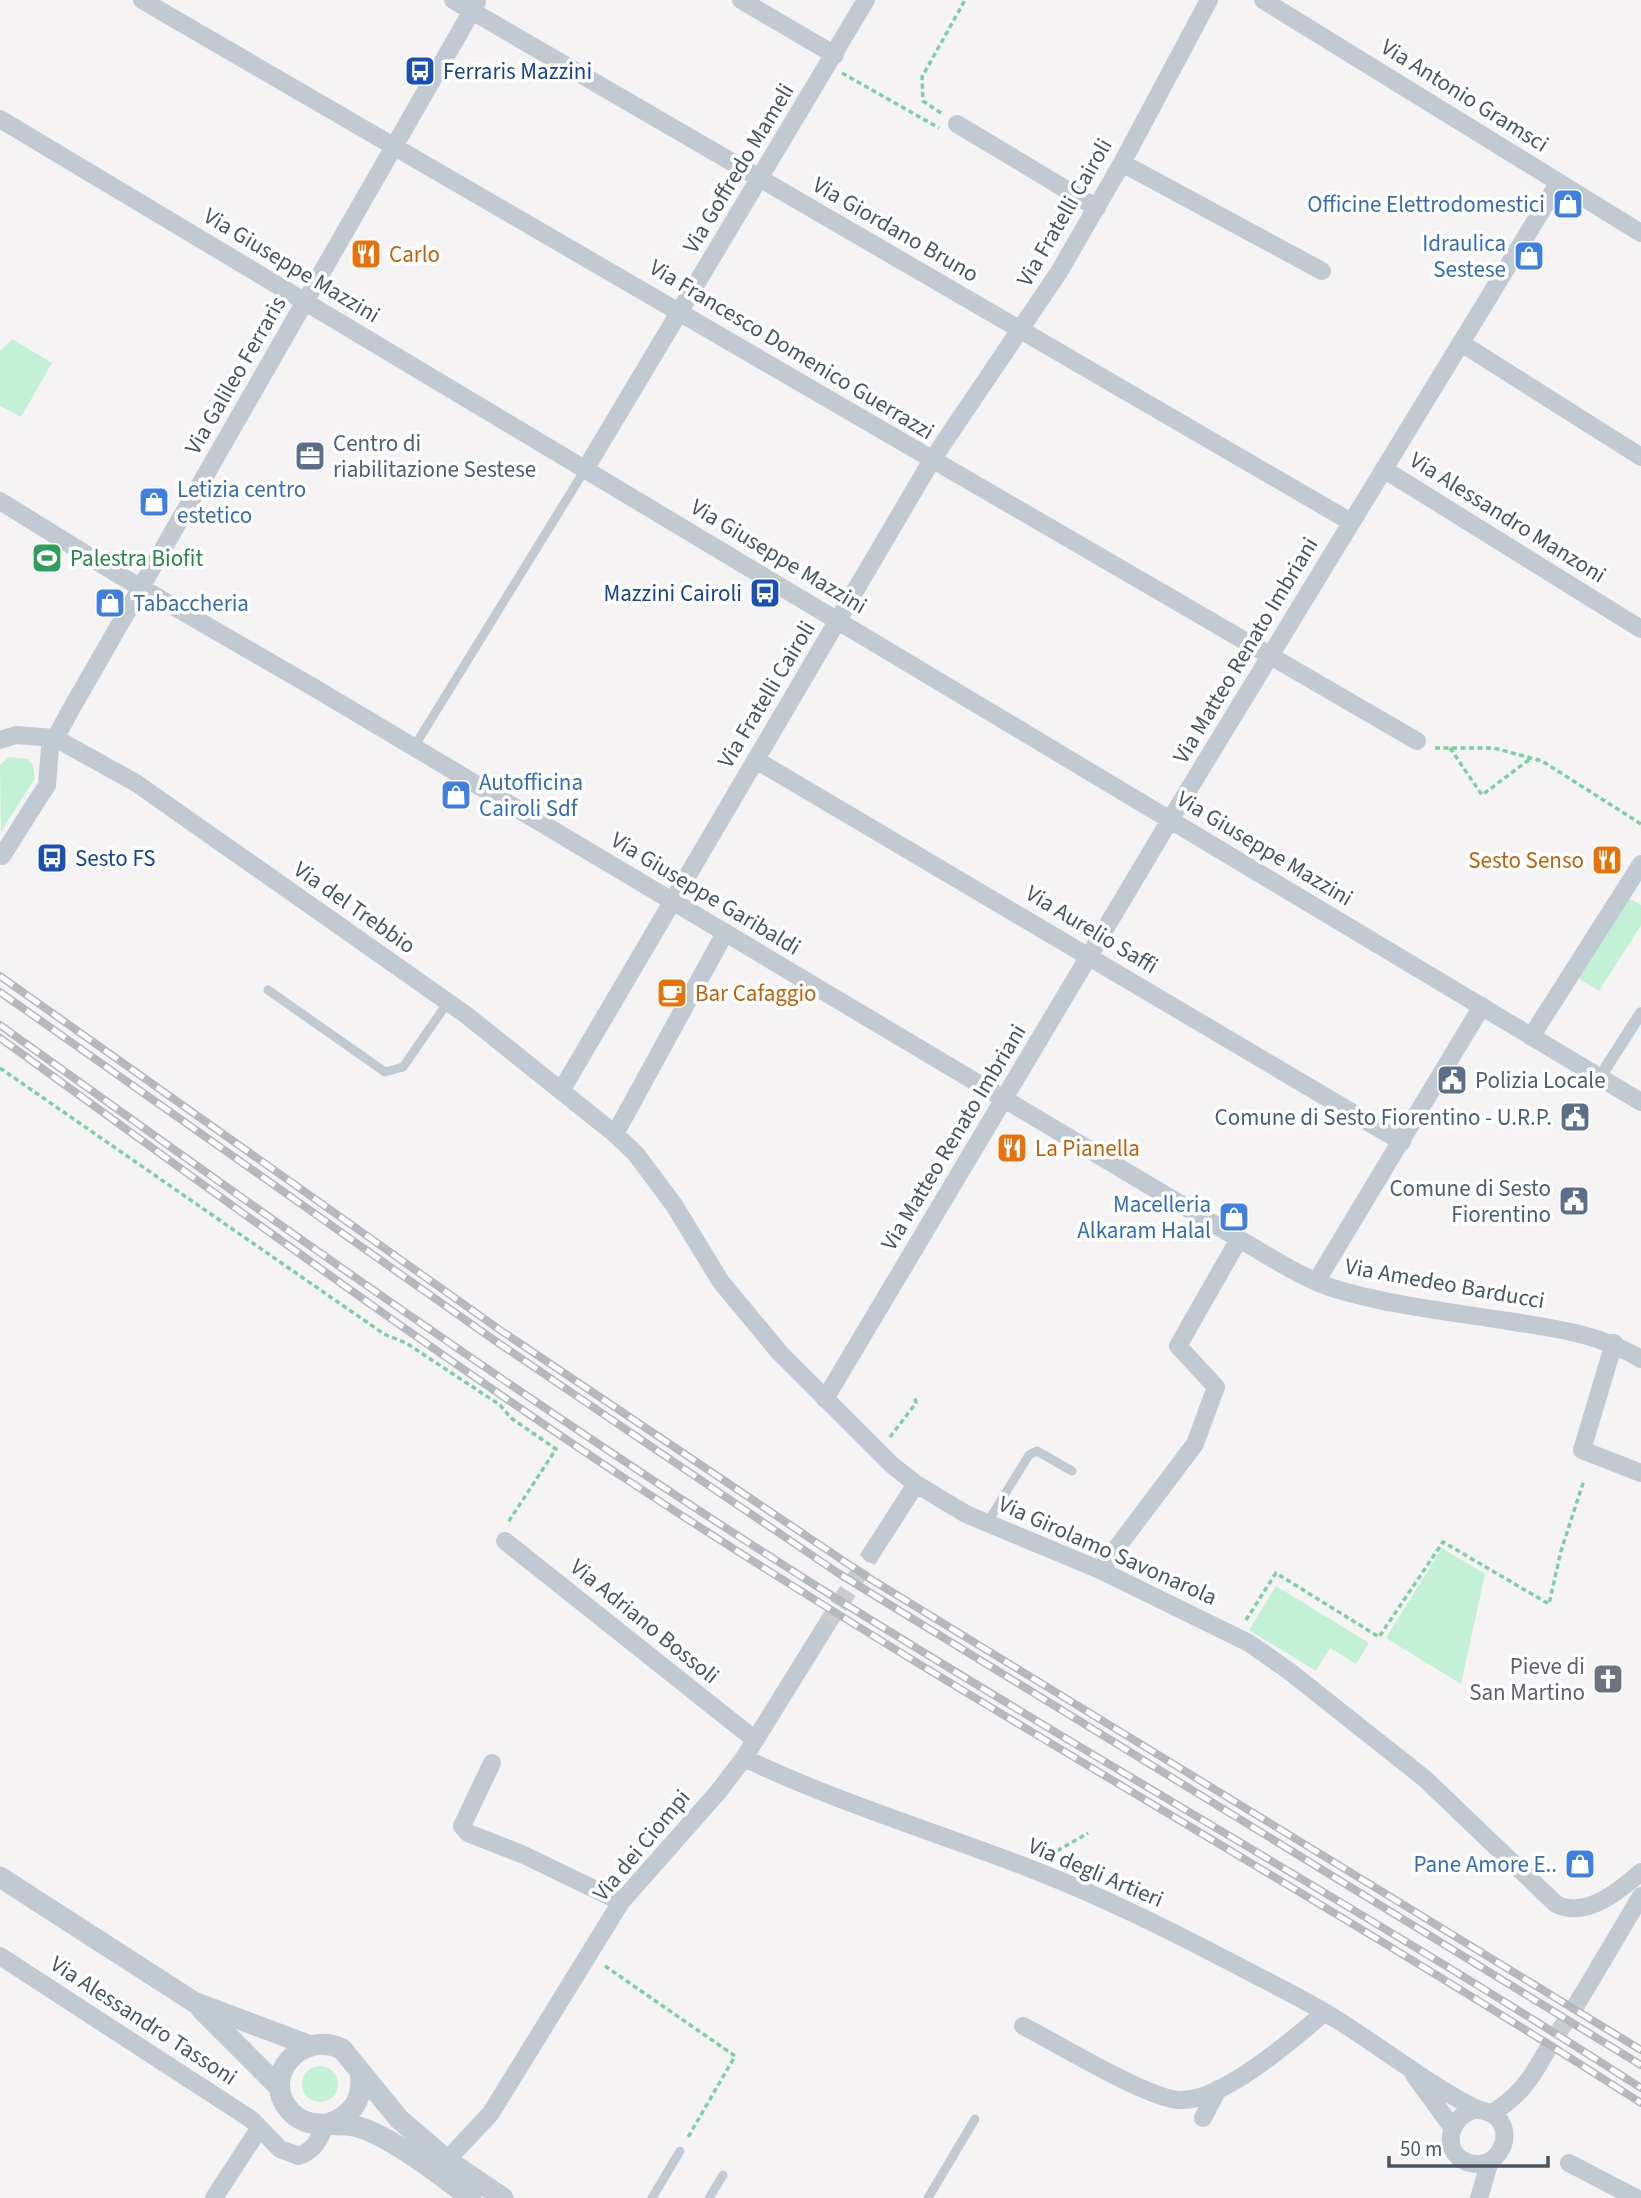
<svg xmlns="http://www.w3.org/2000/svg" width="1641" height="2198" font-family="'Source Sans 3',sans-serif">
<rect width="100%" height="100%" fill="#f5f3f3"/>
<!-- green -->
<path fill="#c3f1d5" d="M12,339L52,363L21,417L0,406V351Z
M8,757L28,759L33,765L35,778L1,832L0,765Z
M1627,897L1641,905V925L1599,991L1577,977Z
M1442,1548L1485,1574L1461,1684L1386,1638Z
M1276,1586L1369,1643L1356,1664L1330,1648L1316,1671L1249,1630Z
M302 2084a18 18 0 1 1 36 0a18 18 0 1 1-36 0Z"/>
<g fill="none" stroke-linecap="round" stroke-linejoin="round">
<!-- minor-tunnel -->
<path stroke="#caccce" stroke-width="18" stroke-dasharray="18 9" stroke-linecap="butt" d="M824,1629L871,1554
M1543,2057L1581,1997"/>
<!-- path -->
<path stroke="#7ad0a6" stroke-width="3.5" stroke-dasharray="5 3.5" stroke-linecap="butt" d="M842,73L939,128
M941,113L923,101L922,77L965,0
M1435,748H1494L1542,761L1641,824
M1450,748L1482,795L1530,759
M0,1068L384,1334L406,1343L500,1405L511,1418L556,1449L507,1524
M890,1437L916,1403L915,1398
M1246,1620L1276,1573L1379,1637L1443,1542L1549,1604L1561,1551L1584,1480
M1050,1855L1088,1833
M605,1966L735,2056L687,2139"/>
<!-- service -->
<path stroke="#c1cad2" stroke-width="9" d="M414,747L586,468
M268,990L385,1072L403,1067L448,1002
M987,1523L1029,1455L1037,1451L1072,1471
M652,2198L680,2151
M709,2198L723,2175
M928,2198L975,2119"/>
<!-- pedestrian -->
<path stroke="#c1cad2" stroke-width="12" d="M1600,1077L1641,1013"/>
<!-- minor -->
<path stroke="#c1cad2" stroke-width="18" d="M142,0L1417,741
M453,0L1351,522
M741,0L835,55
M1263,0L1641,233
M0,119L1641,1102
M957,124L1097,208
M1122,163L1322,271
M1461,343L1641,457
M586,468L866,0
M1385,470L1641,629
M0,501L121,576L313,687L1239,1239C1271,1257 1304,1280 1339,1290C1394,1306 1452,1312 1508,1321C1558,1329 1597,1333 1641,1359
M0,740L16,735L55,738L136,783L465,1014L615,1134L636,1154L674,1205L721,1282L780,1353L892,1465L916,1484L966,1514L1100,1570L1249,1643L1289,1671L1424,1778L1556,1904C1586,1919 1619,1891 1641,1872
M756,760L1402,1142
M0,855L2,856L47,785L50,748L70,711L477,2
M1531,1037L1641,864
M561,1091L932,460L1059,272L1122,163L1209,0
M615,1134L725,933
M1316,1282L1482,1006
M1614,1343L1582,1450L1641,1473
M825,1399L1170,820L1556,187L1555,180
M505,1541L754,1739
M871,1554L916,1484
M1100,1570L1195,1444L1216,1387L1178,1346L1239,1239
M744,1758C834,1801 932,1831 1026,1867C1100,1895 1171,1931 1242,1968C1274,1985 1308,2001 1339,2021C1384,2049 1426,2083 1473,2107C1483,2112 1493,2111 1500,2121C1506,2130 1506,2142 1500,2151C1495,2159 1487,2164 1478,2164C1443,2164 1441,2119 1476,2109
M492,1763L462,1826L468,1833L524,1855L621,1902
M0,1956L252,2120L280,2149L299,2156C314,2150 320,2140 325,2124
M1581,1997L1641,1896
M1023,2026C1057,2043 1146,2098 1179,2100C1220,2103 1294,2039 1325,2012
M1414,2075L1452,2127
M1492,2113C1516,2099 1530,2081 1543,2057
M1203,2118L1218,2089
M447,2160L491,2113L621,1902L718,1792L744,1758L824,1629
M1569,2163L1636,2198
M214,2198L259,2129
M1479,2198L1490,2161"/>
<!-- tertiary -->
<path stroke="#c1cad2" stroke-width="21" d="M0,1877L194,2002L308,2045
M201,2009L280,2088
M328,2124C354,2115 364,2098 360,2071
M471,2198C442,2177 391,2136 358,2127C335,2120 310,2132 291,2112C258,2077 302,2029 342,2049L399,2119L447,2160L503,2198"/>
<!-- rail casing -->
<g stroke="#b5b8bd" stroke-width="8">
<path id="rail" d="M0,976L500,1330L869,1578L1641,2050
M0,992L494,1340L838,1573L1641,2065
M0,1025C269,1218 538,1410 818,1587C1090,1758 1371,1914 1641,2088
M0,1038C213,1191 424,1347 644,1491C970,1704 1313,1892 1641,2103"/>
</g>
<!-- rail -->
<use href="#rail" stroke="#fff" stroke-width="5" stroke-dasharray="16" stroke-linecap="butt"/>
</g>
<!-- icons -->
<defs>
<g id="bus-square" transform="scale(1.575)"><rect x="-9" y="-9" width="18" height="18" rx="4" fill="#1a4fb4" stroke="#fff"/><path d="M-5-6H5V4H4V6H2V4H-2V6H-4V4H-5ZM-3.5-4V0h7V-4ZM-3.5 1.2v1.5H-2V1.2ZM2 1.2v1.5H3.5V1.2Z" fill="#fff"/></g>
<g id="shop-square" transform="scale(1.575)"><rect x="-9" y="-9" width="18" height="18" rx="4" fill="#3f7fe0" stroke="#fff"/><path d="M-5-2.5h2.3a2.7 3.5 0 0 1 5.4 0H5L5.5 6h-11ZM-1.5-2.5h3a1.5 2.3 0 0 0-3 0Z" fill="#fff"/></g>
<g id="restaurant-square" transform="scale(1.575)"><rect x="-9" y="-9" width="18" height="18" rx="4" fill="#e8710a" stroke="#fff"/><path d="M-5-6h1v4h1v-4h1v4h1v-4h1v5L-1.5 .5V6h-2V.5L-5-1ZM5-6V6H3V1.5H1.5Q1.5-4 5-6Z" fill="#fff"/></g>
<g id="office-square" transform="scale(1.575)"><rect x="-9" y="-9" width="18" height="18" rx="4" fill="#5c6f8a" stroke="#fff"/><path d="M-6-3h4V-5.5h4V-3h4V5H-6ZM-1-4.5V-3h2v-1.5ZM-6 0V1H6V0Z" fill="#fff"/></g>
<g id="stadium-square" transform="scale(1.575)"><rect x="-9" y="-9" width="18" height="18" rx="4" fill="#2e9e5b" stroke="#fff"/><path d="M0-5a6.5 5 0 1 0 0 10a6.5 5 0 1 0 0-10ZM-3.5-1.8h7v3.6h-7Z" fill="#fff"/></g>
<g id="cafe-square" transform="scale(1.575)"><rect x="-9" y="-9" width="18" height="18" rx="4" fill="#e8710a" stroke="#fff"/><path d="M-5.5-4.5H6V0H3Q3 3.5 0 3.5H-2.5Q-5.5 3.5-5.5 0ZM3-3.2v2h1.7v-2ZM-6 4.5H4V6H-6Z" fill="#fff"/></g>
<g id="civic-square" transform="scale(1.575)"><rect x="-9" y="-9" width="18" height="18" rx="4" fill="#5c6f8a" stroke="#fff"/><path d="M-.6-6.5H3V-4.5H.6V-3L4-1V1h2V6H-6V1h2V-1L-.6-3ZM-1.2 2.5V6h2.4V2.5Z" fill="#fff"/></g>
<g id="church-square" transform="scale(1.575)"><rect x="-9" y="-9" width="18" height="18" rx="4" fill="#6b7280" stroke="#fff"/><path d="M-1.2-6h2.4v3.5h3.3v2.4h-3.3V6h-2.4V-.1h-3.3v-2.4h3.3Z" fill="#fff"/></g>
</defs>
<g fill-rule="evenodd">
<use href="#bus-square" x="420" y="71"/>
<use href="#shop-square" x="1568" y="204"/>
<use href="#restaurant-square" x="366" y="254"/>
<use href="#shop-square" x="1529" y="256"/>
<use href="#office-square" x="310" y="456"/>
<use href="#shop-square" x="154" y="502"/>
<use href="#stadium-square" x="47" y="558"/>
<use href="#bus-square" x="765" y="593"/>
<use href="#shop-square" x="110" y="603"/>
<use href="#shop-square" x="456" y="795"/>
<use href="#bus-square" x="52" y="858"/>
<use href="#restaurant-square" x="1607" y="860"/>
<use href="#cafe-square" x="672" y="993"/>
<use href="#civic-square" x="1452" y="1080"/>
<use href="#civic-square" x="1575" y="1117"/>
<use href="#restaurant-square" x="1012" y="1148"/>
<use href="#civic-square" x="1574" y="1201"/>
<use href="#shop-square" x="1234" y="1217"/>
<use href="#church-square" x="1608" y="1679"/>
<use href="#shop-square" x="1580" y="1864"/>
</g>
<g text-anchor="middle" stroke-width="7" stroke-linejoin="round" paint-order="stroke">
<!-- transit labels -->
<g font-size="23" fill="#164399" stroke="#fff" text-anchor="start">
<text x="443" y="79">Ferraris Mazzini</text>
<text x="742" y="601" text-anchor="end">Mazzini Cairoli</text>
<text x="75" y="866">Sesto FS</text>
</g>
<!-- street labels -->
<g font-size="23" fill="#4a5661" stroke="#fff">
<text transform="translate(1465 95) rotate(32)" y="8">Via Antonio Gramsci</text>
<text transform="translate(738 168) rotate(-59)" y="8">Via Goffredo Mameli</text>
<text transform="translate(1064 212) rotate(-60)" y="8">Via Fratelli Cairoli</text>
<text transform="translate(896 229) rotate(30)" y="8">Via Giordano Bruno</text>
<text transform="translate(292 265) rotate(31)" y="8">Via Giuseppe Mazzini</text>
<text transform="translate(792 349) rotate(31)" y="8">Via Francesco Domenico Guerrazzi</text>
<text transform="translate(235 375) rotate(-60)" y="8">Via Galileo Ferraris</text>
<text transform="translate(1508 517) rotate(32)" y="8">Via Alessandro Manzoni</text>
<text transform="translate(779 556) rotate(31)" y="8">Via Giuseppe Mazzini</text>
<text transform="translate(1245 650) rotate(-59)" y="8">Via Matteo Renato Imbriani</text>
<text transform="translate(766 694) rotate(-59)" y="8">Via Fratelli Cairoli</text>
<text transform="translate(1265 848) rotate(31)" y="8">Via Giuseppe Mazzini</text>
<text transform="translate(706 893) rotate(31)" y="8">Via Giuseppe Garibaldi</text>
<text transform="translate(355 907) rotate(35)" y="8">Via del Trebbio</text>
<text transform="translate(1092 929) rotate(31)" y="8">Via Aurelio Saffi</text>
<text transform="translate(953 1137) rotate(-59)" y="8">Via Matteo Renato Imbriani</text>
<text transform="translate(1445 1283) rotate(10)" y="8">Via Amedeo Barducci</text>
<text transform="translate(1108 1550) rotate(24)" y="8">Via Girolamo Savonarola</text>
<text transform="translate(645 1621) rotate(39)" y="8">Via Adriano Bossoli</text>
<text transform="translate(641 1845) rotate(-50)" y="8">Via dei Ciompi</text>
<text transform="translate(1096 1872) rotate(23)" y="8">Via degli Artieri</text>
<text transform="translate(144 2020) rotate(33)" y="8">Via Alessandro Tassoni</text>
</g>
<!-- shop labels -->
<g font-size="23" fill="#366cbe" stroke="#fff" text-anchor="end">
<text x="1545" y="212">Officine Elettrodomestici</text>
<text x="1506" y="251">Idraulica<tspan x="1506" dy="26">Sestese</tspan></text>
<text x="177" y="497" text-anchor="start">Letizia centro<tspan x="177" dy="26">estetico</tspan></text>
<text x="133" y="611" text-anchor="start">Tabaccheria</text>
<text x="479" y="790" text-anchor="start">Autofficina<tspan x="479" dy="26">Cairoli Sdf</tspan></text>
<text x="1211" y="1212">Macelleria<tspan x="1211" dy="26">Alkaram Halal</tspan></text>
<text x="1557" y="1872">Pane Amore E..</text>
</g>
<!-- food labels -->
<g font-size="23" fill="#c56008" stroke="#fff" text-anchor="start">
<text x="389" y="262">Carlo</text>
<text x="1584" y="868" text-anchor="end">Sesto Senso</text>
<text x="695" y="1001">Bar Cafaggio</text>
<text x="1035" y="1156">La Pianella</text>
</g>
<!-- service labels -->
<g font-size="23" fill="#4e5e75" stroke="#fff" text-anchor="start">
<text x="333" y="451">Centro di<tspan x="333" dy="26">riabilitazione Sestese</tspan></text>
<text x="1475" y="1088">Polizia Locale</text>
<text x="1552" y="1125" text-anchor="end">Comune di Sesto Fiorentino - U.R.P.</text>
<text x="1551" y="1196" text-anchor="end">Comune di Sesto<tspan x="1551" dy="26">Fiorentino</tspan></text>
</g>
<!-- leisure labels -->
<g font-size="23" fill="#27864d" stroke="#fff" text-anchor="start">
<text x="70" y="566">Palestra Biofit</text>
</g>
<!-- worship labels -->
<g font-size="23" fill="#5b616d" stroke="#fff" text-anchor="end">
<text x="1585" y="1674">Pieve di<tspan x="1585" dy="26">San Martino</tspan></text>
</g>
</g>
<!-- scale -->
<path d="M1389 2156v10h159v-10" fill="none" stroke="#4a5661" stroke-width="3.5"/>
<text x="1400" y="2156" font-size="21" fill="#4a5661" stroke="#ffffff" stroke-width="5" paint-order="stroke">50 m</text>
</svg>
